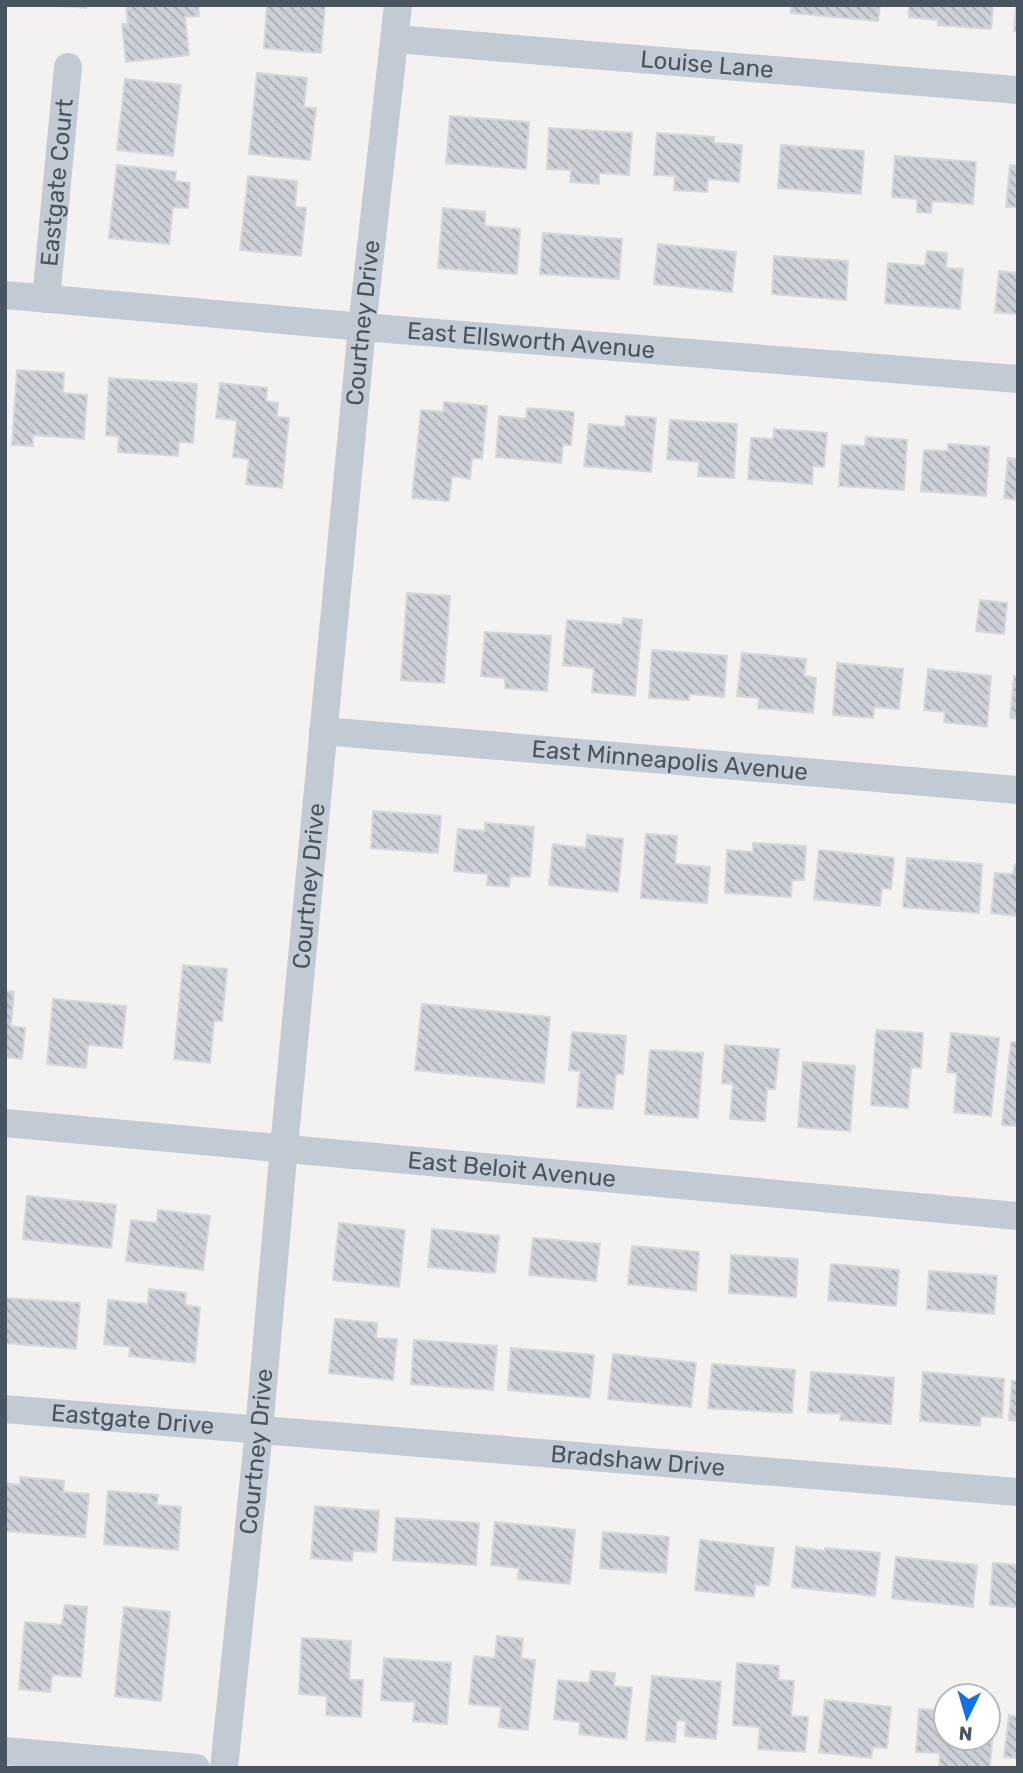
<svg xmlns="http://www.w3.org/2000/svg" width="1023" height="1773" font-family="Rubik,sans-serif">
<defs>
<pattern id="building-back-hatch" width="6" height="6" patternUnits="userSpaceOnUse" patternTransform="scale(1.75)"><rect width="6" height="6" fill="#cdd0d6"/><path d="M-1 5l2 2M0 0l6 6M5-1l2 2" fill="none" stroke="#a8abb1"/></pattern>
</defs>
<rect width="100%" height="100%" fill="#f4f1f1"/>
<!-- building -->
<path fill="url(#building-back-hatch)" stroke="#d5d7dd" stroke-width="2" d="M49,5H86V8Z
M126,5H198L199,16L185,17L189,55L126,62L122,24H128Z
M267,5H325L321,53L264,48Z
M791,5H880L878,21L791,13Z
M909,5H993L991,29L938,25V20L909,17Z
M1016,5H1018V31H1014Z
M257,73L307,78L304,107L316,108L310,160L249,154Z
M125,79L181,85L173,156L117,150Z
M450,116L529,122L526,169L446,163Z
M549,128L632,133L629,175L599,173V184L570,182L571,170L547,169Z
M657,133L714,137V143L742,145L739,182L708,179L707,192L674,190L675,176L654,175Z
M781,145L864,151L861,194L778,188Z
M895,156L976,162L973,204L932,201L931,213L917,212V199L892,197Z
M117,165L176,172L175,181L190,183L188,208L173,207L169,244L109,238Z
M1010,165L1018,166V207H1006Z
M248,176L297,181L295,207L306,208L301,256L240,250Z
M443,208L485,212V226L520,229L517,274L438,268Z
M543,233L622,239L619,279L540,274Z
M658,244L736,252L732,292L654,284Z
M927,251L947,253L946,268L963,269L960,309L885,303L888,263L925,266Z
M774,256L848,261L846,300L772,294Z
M999,271L1018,273V314L995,312Z
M17,370L64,373L63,393L87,395L84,439L33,435V446L12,445Z
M109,378L197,384L193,443L179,442L178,456L118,452L119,436L106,435Z
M220,383L267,388L266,401L278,403L277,417L289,418L282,488L246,484L249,459L233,457L237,420L216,418Z
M444,402L487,406L482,459L472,458L470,479L452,476L449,501L412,498L421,410L443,412Z
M527,408L574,412L571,445H563L561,463L496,457L499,416L526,419Z
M626,416L656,418L651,472L584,466L589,424L625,427Z
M670,420L737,424L734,478L698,476L699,462L667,459Z
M774,429L827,433L824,467L813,466L812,484L748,479L751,438L773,439Z
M866,437L907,440L904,490L839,486L842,445L865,446Z
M948,444L989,447L986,496L921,491L924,450L948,451Z
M1008,458L1018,459V500L1004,498Z
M407,593L450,596L444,683L401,680Z
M980,600L1007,603L1004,634L976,631Z
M623,618L642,620L635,696L592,692L594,668L563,665L567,620L622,625Z
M485,632L551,636L547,691L505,688V678L481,676Z
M652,650L727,656L724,697L689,694V700L649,698Z
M742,653L806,659L804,676L816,678L813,713L758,708L759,698L737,696Z
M837,663L903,669L899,709L874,707L873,718L833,715Z
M928,669L991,676L987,727L944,722L945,712L924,710Z
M1014,676L1018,677V719L1010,718Z
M373,811L441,816L438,853L371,848Z
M485,823L534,827L530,877L510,876L509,887L487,885L488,874L454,871L458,829L485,831Z
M646,834L677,836L675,864L710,867L707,903L641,898Z
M587,835L623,839L618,892L549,885L553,844L586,848Z
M753,843L806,846L804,880H792L791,897L725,893L727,850L753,852Z
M819,850L894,858L891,889L882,888L880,906L814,899Z
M907,858L982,864L979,913L903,907Z
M1015,864H1018V916L991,913L995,873L1013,874Z
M183,965L227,969L222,1021H214L210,1063L174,1059Z
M5,991L14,992L11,1026L25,1028L22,1059L5,1057Z
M53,999L126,1006L122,1048L88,1045L86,1068L47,1064Z
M422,1004L550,1017L544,1083L415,1070Z
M876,1030L923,1033L921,1068L911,1067L908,1108L871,1105Z
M572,1032L626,1036L623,1074H616L613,1109L577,1107L580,1071L569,1070Z
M951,1033L999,1038L991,1116L954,1112L957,1073L947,1072Z
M1011,1042H1018V1126L1002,1125Z
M725,1045L779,1049L775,1089H767L765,1121L730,1119L733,1084L722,1083Z
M650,1050L703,1053L698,1118L645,1114Z
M803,1062L855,1066L850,1131L798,1127Z
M27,1196L116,1205L111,1248L23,1239Z
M158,1210L210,1216L203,1270L126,1261L131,1220L157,1223Z
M339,1223L405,1230L399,1287L333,1280Z
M432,1229L499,1236L495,1273L428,1267Z
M533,1238L600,1244L596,1281L529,1275Z
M632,1246L699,1252L696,1291L628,1284Z
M731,1255L798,1259L796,1297L729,1293Z
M831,1264L899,1270L896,1306L828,1300Z
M929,1271L997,1276L994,1314L927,1309Z
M149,1289L186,1293L185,1305L200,1307L195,1363L129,1356L130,1347L104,1344L108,1300L148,1304Z
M5,1298L80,1303L76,1349L5,1343Z
M335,1319L377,1323L376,1338L397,1339L393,1380L329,1373Z
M414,1340L497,1346L493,1390L411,1384Z
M511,1348L594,1355L590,1398L508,1390Z
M613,1354L696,1363L691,1407L608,1399Z
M712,1364L795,1370L792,1413L708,1408Z
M811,1372L894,1378L891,1424L840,1420L841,1414L808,1412Z
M923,1372L1004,1379L1002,1418L981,1416L980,1426L920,1421Z
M1012,1381H1018V1421L1009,1420Z
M20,1477L64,1481L63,1492L89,1494L85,1537L5,1531V1483L20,1485Z
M108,1491L158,1495L157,1505L181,1507L178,1550L104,1544Z
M315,1506L379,1511L376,1552L353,1551L352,1561L311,1558Z
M396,1518L479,1523L476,1565L393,1560Z
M495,1522L575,1530L570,1584L518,1579L519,1568L491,1565Z
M603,1532L669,1537L666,1573L600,1568Z
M700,1540L774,1548L769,1586L755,1584L754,1597L695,1590Z
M796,1547L825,1551V1548L880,1553L875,1596L792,1587Z
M896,1557L977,1565L973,1607L892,1598Z
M993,1563L1018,1565V1607L990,1605Z
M65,1605L87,1607L81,1677L52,1675L50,1692L19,1689L25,1622L62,1625Z
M124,1607L170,1612L161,1701L115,1696Z
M497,1636L523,1639L521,1658L535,1660L528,1730L499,1727L501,1707L469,1704L474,1656L495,1658Z
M302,1638L351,1641L349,1680H363L361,1717L326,1715L327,1696L299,1694Z
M384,1658L451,1663L447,1724L413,1721L415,1702L381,1700Z
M737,1663L779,1666L778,1680L794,1681L791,1716L808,1717L805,1752L758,1749L760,1727L733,1725Z
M591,1671L615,1673L614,1686L632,1688L626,1739L579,1734L580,1722L554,1719L558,1680L589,1683Z
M652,1676L721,1682L716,1739L685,1736L686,1721L677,1720L675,1742L646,1740Z
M825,1700L891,1707L887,1748L873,1747L871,1758L819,1752Z
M919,1709L946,1711V1738H988V1714L994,1715L990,1768L939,1767L940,1753L916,1752Z
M1009,1715L1018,1717V1758L1004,1757Z"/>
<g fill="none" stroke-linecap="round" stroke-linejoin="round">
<!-- minor -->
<g stroke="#c2cbd3" stroke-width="28">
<path id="s1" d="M395,39L1018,90"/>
<path id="s2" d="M5,295L362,327L1018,379"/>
<path id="s3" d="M46,299L68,67"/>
<path id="s4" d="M323,731L1018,790"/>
<path id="s5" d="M5,1123L1018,1216"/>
<path id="s6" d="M5,1409L1018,1492"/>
<path d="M5,1751L196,1768"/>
<path id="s7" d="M224,1768L259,1430L284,1147L362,327L398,5"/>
</g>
</g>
<g text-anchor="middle" stroke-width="7" stroke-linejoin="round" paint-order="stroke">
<!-- street labels -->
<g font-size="24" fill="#485460" stroke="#fff">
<text dy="8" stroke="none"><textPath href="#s1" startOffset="313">Louise Lane</textPath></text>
<text dy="8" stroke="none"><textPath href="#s3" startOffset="117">Eastgate Court</textPath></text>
<text dy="8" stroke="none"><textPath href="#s7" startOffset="1452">Courtney Drive</textPath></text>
<text dy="8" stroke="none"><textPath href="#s2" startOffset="528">East Ellsworth Avenue</textPath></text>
<text dy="8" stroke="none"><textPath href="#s4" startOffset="348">East Minneapolis Avenue</textPath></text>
<text dy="8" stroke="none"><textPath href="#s7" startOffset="886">Courtney Drive</textPath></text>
<text dy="8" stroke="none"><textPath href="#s5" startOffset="509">East Beloit Avenue</textPath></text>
<text dy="8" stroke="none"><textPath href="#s6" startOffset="128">Eastgate Drive</textPath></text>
<text dy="8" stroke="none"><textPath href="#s7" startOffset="318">Courtney Drive</textPath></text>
<text dy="8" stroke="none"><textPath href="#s6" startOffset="635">Bradshaw Drive</textPath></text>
</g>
</g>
<!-- border -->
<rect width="1023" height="1773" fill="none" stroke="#485460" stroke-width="14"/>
<!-- north arrow -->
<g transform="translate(967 1717) rotate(185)"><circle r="33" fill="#ffffff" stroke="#b6bbbf" stroke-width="2"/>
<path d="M0-5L12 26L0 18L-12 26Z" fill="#1471eb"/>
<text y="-10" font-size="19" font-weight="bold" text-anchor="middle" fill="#485460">N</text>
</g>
</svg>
